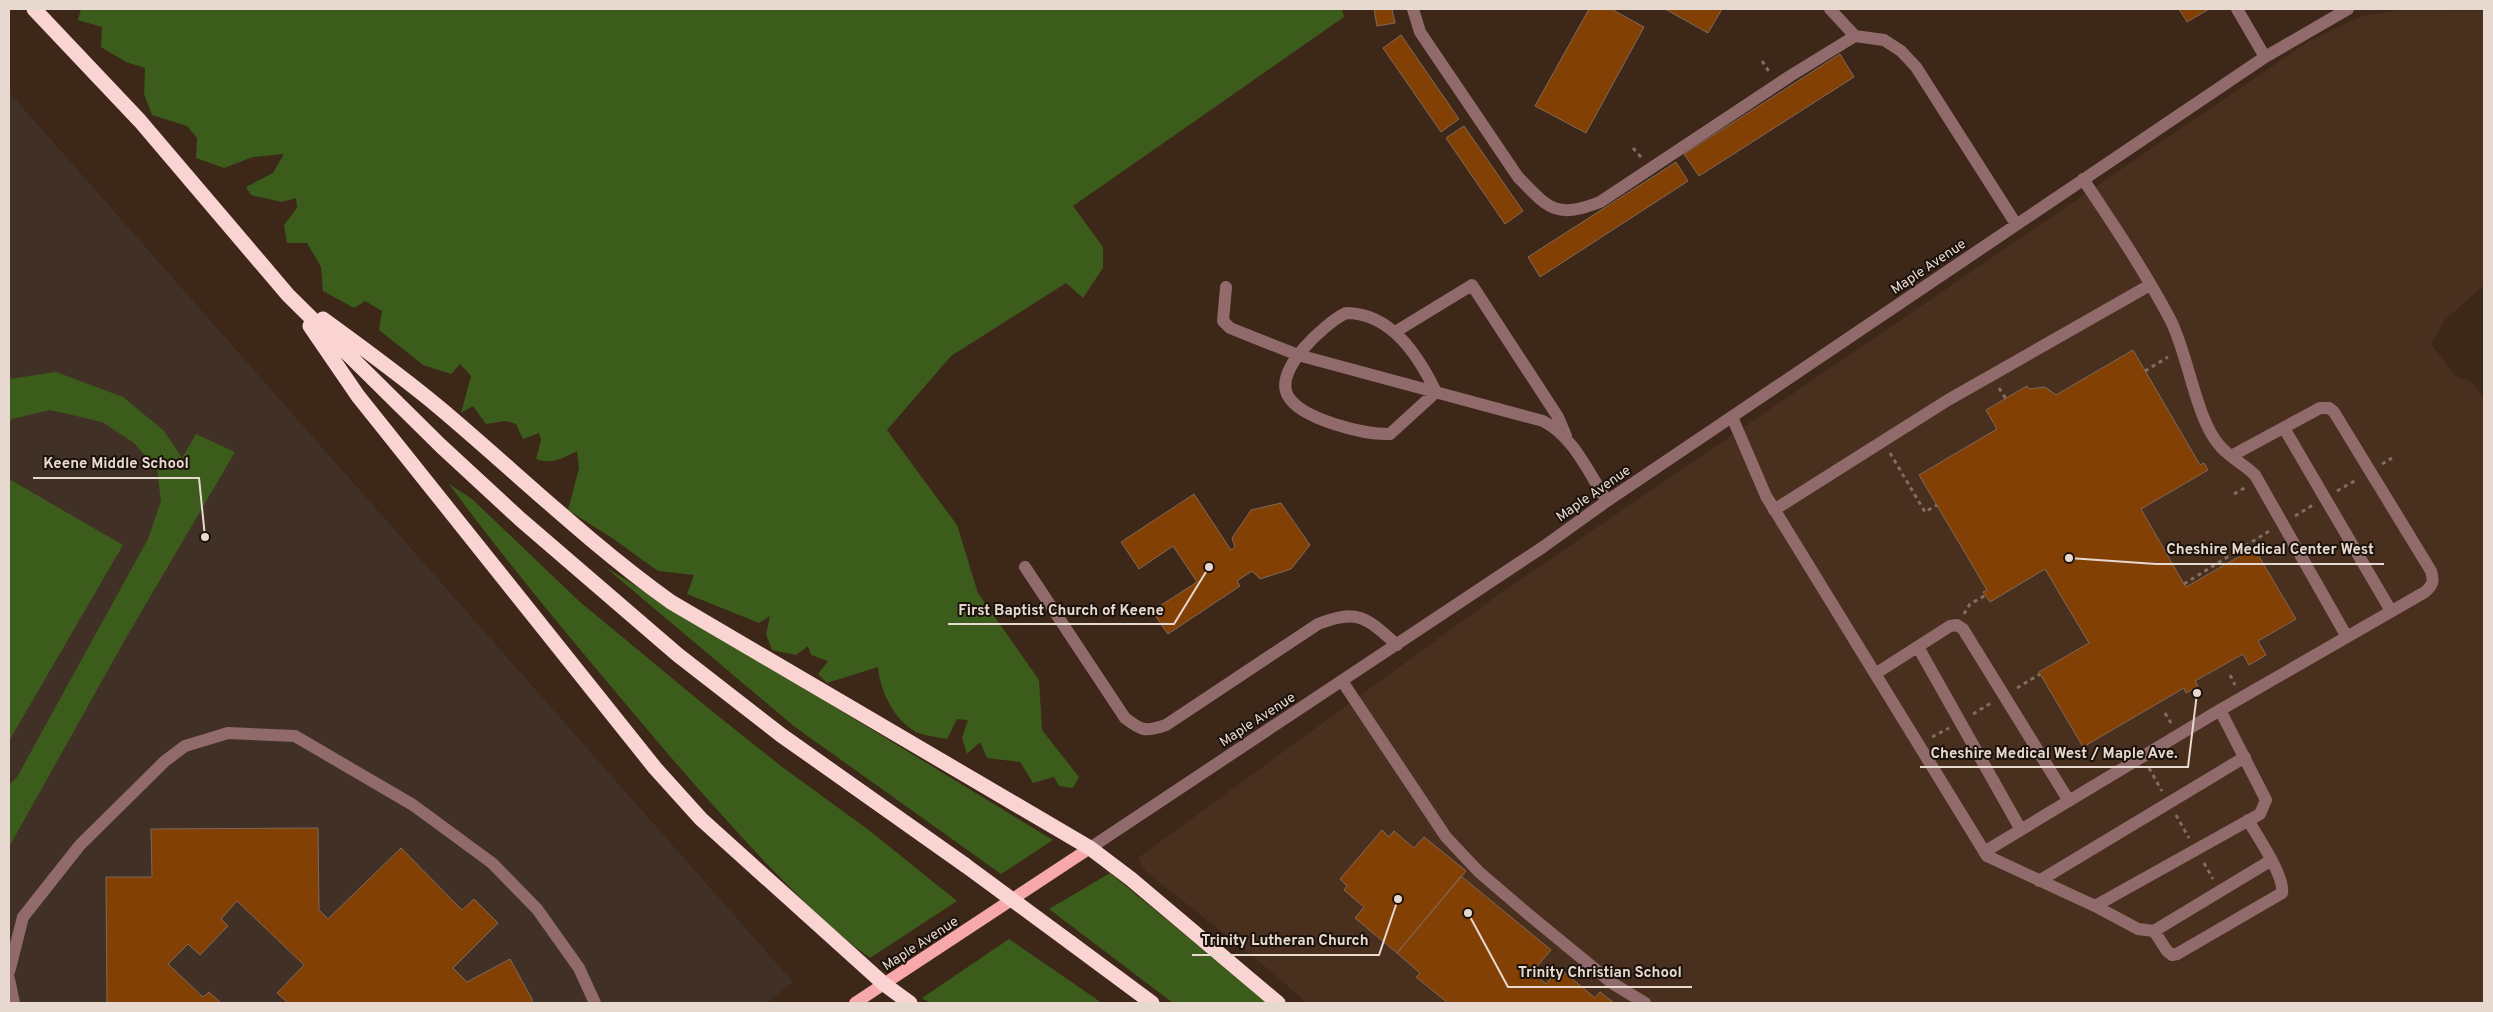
<svg xmlns="http://www.w3.org/2000/svg" width="2493" height="1012" font-family="Overpass,sans-serif">
<rect width="100%" height="100%" fill="#3c2719"/>
<!-- built -->
<path fill="#492f1e" d="M2406,9L2484,11V285L2444,321L2431,344L2456,376L2472,382L2484,398V1003H1307L1254,957L1146,872L1138,858L1498,595L2309,41L2362,16Z"/>
<!-- education -->
<path fill="#413026" d="M9,92L793,982L766,1003H9Z"/>
<!-- green -->
<path fill="#3b5c1a" d="M81,9H1342L1344,17L1073,206L1103,247V268L1083,298L1066,283L951,356L887,430L957,525L978,593L1039,680L1042,730L1079,777L1073,788L1059,786L1054,777L1033,783L1020,762L987,758L980,742L967,754L962,738L968,720L957,719L947,739C938,737 925,736 916,732C894,720 880,691 878,667L827,683L818,674L828,661L811,655L808,646L796,655L772,650L766,634L770,616L759,623L687,594L694,575L658,571L612,538L568,510L579,468L577,451C563,458 552,465 536,459L541,440L539,433L523,439L516,424L506,421L486,424L473,406L461,413L471,376L460,364L451,374L423,365L379,330L382,311L365,301L354,308L323,291L321,267L307,243H287L284,225L297,208L296,198L282,202L251,195L246,187L273,173L284,154L253,157L224,168L196,158L197,138L187,126L152,115L144,94L145,68L126,62L101,47L102,27L78,20Z
M56,372L123,397L164,431L182,458L196,434L235,452L126,638L9,847V785L17,777L148,539L161,501L157,469L134,443L102,422L50,410L12,419L9,422V379Z
M9,479L123,545L9,741Z
M449,484L472,499L580,602L713,712L781,766L870,831L957,901L870,958C831,930 797,895 764,861C727,821 691,781 656,740C585,656 514,572 449,484Z
M605,567L1053,840L1001,874L795,727Z
M1110,873L1268,1003H1173L1049,909Z
M1009,939L1102,1003H930L922,998Z"/>
<!-- building -->
<path fill="#824004" stroke="#816959" d="M1374,9H1392L1395,23L1377,26Z
M1589,9H1611L1644,27L1586,133L1535,106Z
M1665,9H1722L1708,33Z
M2179,9H2209L2187,22Z
M1401,35L1459,119L1441,132L1383,48Z
M1840,54L1854,77L1699,176L1684,154Z
M1464,126L1523,211L1505,224L1446,138Z
M1676,162L1688,181L1540,277L1528,257Z
M2133,350L2200,465L2204,463L2208,470L2141,509L2184,584L2186,587L2254,548L2296,619L2258,641L2266,655L2249,665L2243,654L2195,681L2198,686L2186,693L2184,688L2083,747L2039,672L2089,643L2045,569L1990,602L1983,592L1987,590L1919,475L1997,429L1986,410L2027,386L2029,389L2045,387L2056,395Z
M1194,494L1231,550L1235,547L1232,538L1251,510L1281,503L1310,545L1291,569L1260,579L1252,571L1237,581L1240,586L1168,634L1152,611L1197,582L1173,546L1139,569L1121,542Z
M318,828L319,910L328,919L401,848L462,910L474,899L498,923L453,968L467,982L510,959L532,999V1003H288L277,993L304,965L237,901L221,919L228,926L200,955L188,944L168,964L203,997L209,992L221,1003H107L106,877H152L151,829Z
M1382,830L1389,837L1394,831L1414,848L1424,837L1466,871L1397,953L1355,918L1364,907L1344,890L1347,886L1340,879Z
M1461,876L1551,950L1532,972L1546,984L1559,968L1595,998L1600,992L1614,1003H1448L1416,977L1420,973L1397,953Z"/>
<g fill="none" stroke-linecap="round" stroke-linejoin="round">
<!-- path -->
<path stroke="#806e62" stroke-width="3" stroke-dasharray="4 4" stroke-linecap="butt" d="M1762,61L1770,73
M1633,148L1641,157
M2145,371L2168,357
M1999,388L2006,399
M1890,453L1925,512L1937,505
M2382,464L2392,458
M2337,491L2358,479
M2234,494L2246,487
M2295,516L2313,505
M2184,584L2271,530
M1964,614L1970,604L1986,595
M2230,675L2235,685
M2017,688L2040,674
M2165,713L2171,723
M1973,714L1991,703
M1932,737L1949,728
M2149,768L2162,791
M2176,815L2189,838
M2204,863L2213,879"/>
<!-- minor -->
<path stroke="#916b6b" stroke-width="12" d="M1413,9L1420,32L1518,177C1549,209 1556,219 1600,202L1790,76L1855,36
M1830,9L1855,36L1884,40L1901,51L1916,67L2016,224
M2237,9L2265,57
M2083,179C2113,224 2144,270 2170,319C2188,353 2196,420 2220,446C2229,457 2244,464 2255,475L2347,637
M1226,287L1223,321L1230,328L1298,355L1543,421C1574,437 1588,472 1607,501
M1346,313C1391,313 1418,355 1436,392L1390,434C1364,435 1301,419 1288,396C1273,370 1325,323 1346,313Z
M1395,332L1472,285L1558,417L1566,436
M1732,417L1766,496L1987,856L2095,906L2260,814L2266,800L2220,710
M2284,428L2391,611
M1774,510L1948,400L2150,285
M1025,567L1125,718C1142,731 1145,732 1166,725L1318,624C1358,608 1367,618 1397,645
M1918,647L2021,830
M1875,674L1950,626L1957,625L1963,629L2069,801
M1342,681L1446,837L1479,872L1528,914L1612,983L1645,1003
M2248,820C2257,836 2285,876 2282,893L2177,954L2172,955L2167,951L2154,931L2270,861
M1090,848L1543,547L1607,501L2265,57L2348,9
M1984,852L2220,710L2425,592C2433,585 2434,581 2431,571L2334,412L2329,408H2320L2233,455
M2039,881L2245,757
M2095,906L2138,929L2154,931
M9,972L23,917L80,845L165,761L185,746L228,733L295,736L413,805L492,863L537,909L579,968L595,1003
M9,979L14,1003"/>
<!-- major -->
<path stroke="#f7a8aa" stroke-width="12" d="M855,1003L1090,848"/>
<!-- highway -->
<path stroke="#fad3d3" stroke-width="15" d="M34,9L140,121L288,295L441,446L520,519L678,655L781,735L965,865
M323,319C363,348 403,377 441,409C518,474 590,544 671,602L1090,848L1131,879L1278,1003
M310,326L358,396L655,768L701,819L884,984L910,1003
M1071,943L1152,1003"/>
<!-- highway-bridge -->
<path stroke="#fad3d3" stroke-width="15" d="M965,865L1071,943"/>
</g>
<g text-anchor="middle" stroke-width="4" stroke-linejoin="round" paint-order="stroke">
<!-- street labels -->
<g font-size="14" fill="#e7d9d0" stroke="#1c120c">
<text transform="translate(1928 266) rotate(-34)" y="5">Maple Avenue</text>
<text transform="translate(1593 493) rotate(-35)" y="5">Maple Avenue</text>
<text transform="translate(1257 719) rotate(-33)" y="5">Maple Avenue</text>
<text transform="translate(920 943) rotate(-33)" y="5">Maple Avenue</text>
</g>
</g>
<!-- callouts -->
<path fill="none" stroke="#e7d9d0" stroke-width="2" d="M205 537L199 478H33M2069 558L2156 564H2384M1209 567L1174 624H948M2197 693L2188 767H1920M1398 899L1379 955H1192M1468 913L1508 987H1692"/>
<g fill="#e7d9d0" stroke="#1c120c" stroke-width="2">
<circle cx="205" cy="537" r="5"/>
<circle cx="2069" cy="558" r="5"/>
<circle cx="1209" cy="567" r="5"/>
<circle cx="2197" cy="693" r="5"/>
<circle cx="1398" cy="899" r="5"/>
<circle cx="1468" cy="913" r="5"/>
</g>
<g font-size="15" text-anchor="middle" font-weight="bold" fill="#e7d9d0" stroke="#1c120c" stroke-width="4" stroke-linejoin="round" paint-order="stroke">
<text x="116" y="468">Keene Middle School</text>
<text x="2270" y="554">Cheshire Medical Center West</text>
<text x="1061" y="615">First Baptist Church of Keene</text>
<text x="2054" y="758">Cheshire Medical West / Maple Ave.</text>
<text x="1285" y="945">Trinity Lutheran Church</text>
<text x="1600" y="977">Trinity Christian School</text>
</g>
<!-- border -->
<rect width="2493" height="1012" fill="none" stroke="#e7d9d0" stroke-width="20"/>
</svg>
